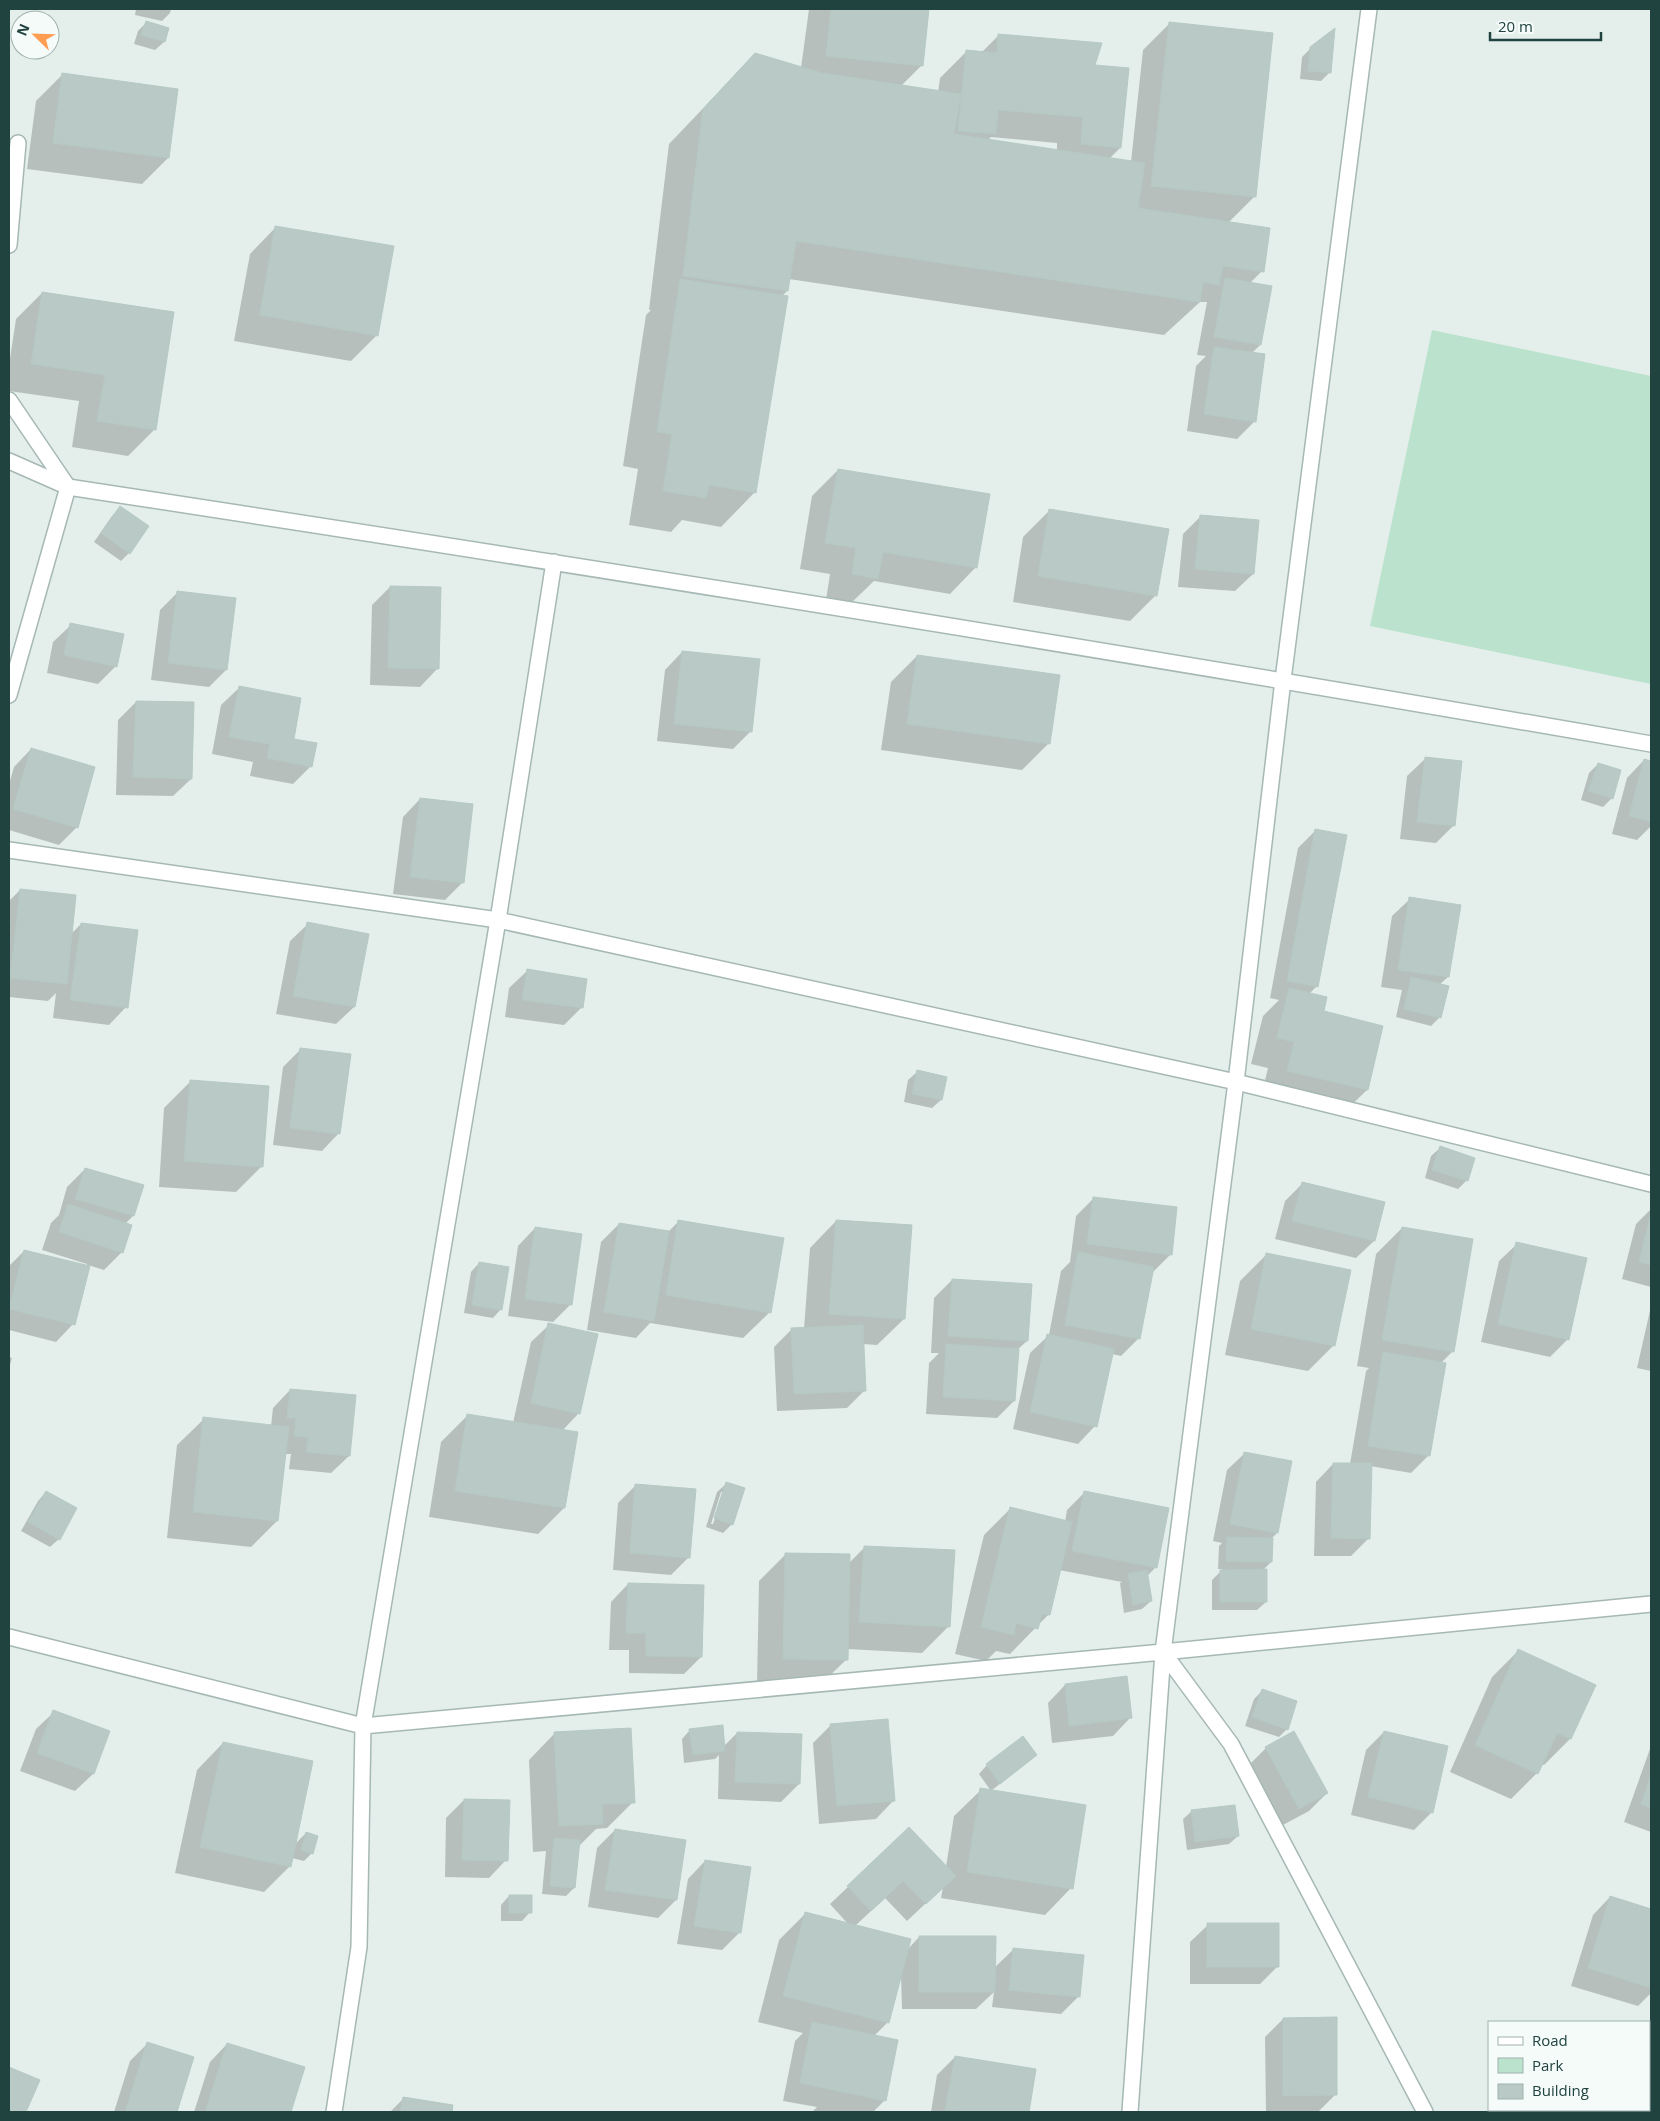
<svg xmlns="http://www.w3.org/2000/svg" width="1660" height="2121" font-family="'Open Sans',sans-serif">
<rect width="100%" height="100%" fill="#e4efec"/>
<!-- green -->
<path fill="#bbe2cd" d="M1432,330L1651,376V684L1370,626Z"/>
<!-- shadow -->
<path fill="#0003" fill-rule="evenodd" d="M136,9H171L170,13L162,21L135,15Z
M809,9H927L922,65L901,86L938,92L940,78L966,52L981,53L999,35L1093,66L1120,148L1109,159L1131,162L1143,50L1169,24L1255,196L1228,223L1262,271L1250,283L1270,287L1260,345L1251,354L1255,421L1237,439L1187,431L1196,366L1206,356L1197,355L1207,302H1200L1164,335L789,279L787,291L782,296L755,492L721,527L682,520L671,532L629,525L638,469L623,466L646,315L651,310H649L669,144L755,54L801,68ZM991,137L1057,143V151L988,140Z
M146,23L168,29L164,42L155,50L134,44L138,31Z
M1311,48L1330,72L1321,81L1300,79L1302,57Z
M62,75L168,158L142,184L27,169L36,101Z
M276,227L377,335L351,361L234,341L250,254Z
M42,293L155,429L128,456L72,447L79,401L9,391V365L16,319Z
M838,470L976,567L950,594L874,581L850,604L826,600L830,574L800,569L812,496Z
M120,508L129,553L121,561L94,542L112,516Z
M1050,510L1156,595L1130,621L1013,602L1023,537Z
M1200,517L1253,574L1235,591L1178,587L1183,534Z
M390,587L437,669L420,687L370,685L372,605Z
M178,592L226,670L209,687L151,680L160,610Z
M71,625L116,666L98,684L47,673L53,642Z
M682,652L751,731L733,749L657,741L665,670Z
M917,656L1049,743L1022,770L881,750L891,682Z
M239,688L311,766L293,784L250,776L253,762L212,754L221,705Z
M136,702L191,779L173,796L116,795L118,720Z
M31,749L77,827L59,845L9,830V784L14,767Z
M1425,759L1454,825L1436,843L1400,839L1407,776Z
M1644,760L1651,762V826L1637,840L1612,834L1627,778Z
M1598,764L1612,798L1603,807L1581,800L1589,773Z
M420,799L462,883L445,900L393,894L403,817Z
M1316,830L1317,986L1309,994L1323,1012L1367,1090L1340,1116L1261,1097L1268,1068L1251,1064L1263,1016L1279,1000L1270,998L1298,848Z
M20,890L71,934L81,924L126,1007L109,1025L53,1018L56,993L48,1001L9,997V901Z
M1410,899L1448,977L1439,985L1440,1017L1431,1026L1396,1017L1402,990L1381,987L1392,916Z
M308,924L368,935L354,1007L336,1024L276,1014L290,941Z
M527,971L581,1008L564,1025L505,1017L509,988Z
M301,1049L339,1133L322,1151L273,1145L283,1067Z
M917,1072L941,1100L932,1108L904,1102L908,1080Z
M190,1082L262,1166L236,1192L159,1187L164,1108Z
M1440,1148L1467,1180L1458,1189L1425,1178L1431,1156Z
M85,1169L142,1186L133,1216L125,1224L122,1252L104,1270L88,1265L73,1324L56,1342L9,1330V1266L24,1251L87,1266V1264L42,1250L51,1223L59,1215L67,1187Z
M1303,1183L1374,1241L1356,1258L1275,1239L1285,1201Z
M1094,1198L1171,1254L1153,1272L1139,1338L1121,1356L1112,1354L1095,1426L1078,1444L1013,1429L1030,1353L1049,1335L1061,1271L1070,1262L1076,1216Z
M1651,1209V1287L1622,1279L1636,1224Z
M679,1221L770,1312L743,1338L650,1323L636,1338L587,1330L601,1242L619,1224L668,1232Z
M836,1221L904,1319L877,1345L863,1344L864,1391L847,1408L777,1411L774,1347L792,1329H804L810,1248Z
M535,1228L571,1304L553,1322L508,1316L518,1246Z
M1402,1228L1453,1351L1441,1363L1428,1456L1411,1473L1370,1466L1368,1539L1351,1556H1314L1316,1482L1333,1464H1350L1366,1371L1369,1368L1357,1366L1376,1254Z
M1517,1244L1568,1339L1550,1357L1481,1342L1499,1261Z
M1266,1255L1334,1345L1308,1371L1225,1355L1240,1281Z
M479,1263L501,1309L493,1318L464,1313L471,1272Z
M952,1280L1027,1341L1017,1350L1014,1401L997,1418L926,1414L929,1363L939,1353H931L934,1298Z
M1651,1306V1371L1637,1368Z
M549,1325L579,1413L562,1431L576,1433L564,1508L538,1534L429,1517L441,1442L467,1416L513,1423L531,1342Z
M9,1357L12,1358L9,1369Z
M290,1390L349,1456L331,1473L289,1469L291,1454H284L277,1521L251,1547L167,1538L177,1445L204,1419L271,1426L273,1408Z
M1245,1453L1277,1533L1272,1538L1271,1562L1262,1571L1266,1602L1257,1610H1212V1580L1223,1569H1218L1219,1546L1222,1543L1213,1541L1227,1470Z
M726,1484L732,1524L723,1533L706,1527L717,1492ZM721,1492H724L713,1524H711Z
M636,1485L689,1557L671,1575L613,1570L618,1503Z
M46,1492L59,1539L50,1547L21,1531L38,1501Z
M1085,1492L1156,1567L1147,1576L1151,1601L1142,1609L1124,1613L1120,1583L1122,1582L1059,1570L1049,1614L1010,1654L996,1651L986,1661L955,1654L984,1535L1010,1509L1065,1522L1067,1510Z
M865,1547L948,1627L922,1653L847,1649V1659L820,1685H757L759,1581L785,1555L849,1563Z
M628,1584L701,1657L684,1674L629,1673V1650H609L611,1602Z
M1518,1651L1594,1685L1570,1739L1544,1765L1541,1764L1537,1773L1511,1799L1450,1772L1492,1677Z
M1065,1685L1130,1718L1113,1736L1052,1743L1048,1703Z
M1263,1690L1287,1729L1279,1737L1245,1726L1254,1699Z
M54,1712L108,1732L93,1774L75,1791L20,1771L36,1729Z
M830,1726L893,1801L876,1819L819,1824L813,1743Z
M690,1730L723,1747L737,1733L799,1784L781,1802L718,1799L719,1755L715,1759L684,1763L682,1739Z
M1384,1732L1432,1812L1414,1830L1351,1815L1366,1750Z
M555,1733L633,1802L607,1828L596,1829L578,1847L574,1888L566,1896L542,1894L546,1851L533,1852L529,1760Z
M223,1743L295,1844L306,1833L312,1853L304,1861L292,1858L290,1866L264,1892L175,1873L197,1770Z
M1651,1746V1832L1624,1822Z
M1266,1748L1327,1793L1309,1811L1281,1826L1248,1766Z
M1036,1755L991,1791L979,1774L987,1765Z
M981,1790L1071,1888L1045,1915L941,1898L943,1887L907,1921L885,1898L855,1926L908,1949L919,1937L994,1968L1014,1949L1078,1997L1061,2014L992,2007L994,1992L976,2009H902L901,1975L888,2022L874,2036L885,2100L873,2112H812L817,2107L783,2101L795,2041L803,2033L758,2022L779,1940L806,1913L849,1925L830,1904L909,1829L946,1867L954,1816Z
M464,1800L506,1860L489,1878L445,1877L446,1818Z
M1192,1811L1238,1836L1229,1844L1187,1850L1183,1819Z
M615,1830L685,1841L676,1900L658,1918L588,1907L597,1848Z
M705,1861L739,1933L722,1950L677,1944L688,1879Z
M509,1896L530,1912L522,1921H501V1905Z
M1610,1897L1651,1910V1993L1638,2006L1571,1986L1593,1915Z
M1208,1925L1278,1966L1260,1984H1190V1942Z
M1283,2019L1336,2094L1318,2112H1266L1265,2037Z
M147,2044L193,2058L176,2112H114L130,2061Z
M227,2044L304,2068L290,2112H194L210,2062Z
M955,2057L1035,2070L1028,2112H931L937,2075Z
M9,2068L38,2081L25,2112H9Z
M403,2099L452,2106L451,2112H390Z"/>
<!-- building -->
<path fill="#b9cac6" stroke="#b5c9c5" d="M831,9H929L923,66L826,56Z
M146,21L169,28L165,42L141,35Z
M1169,22L1273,33L1256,197L1151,186Z
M1335,28L1331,73L1308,71L1310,47Z
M998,34L1102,43L1095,65L1129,68L1121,148L1081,144L1083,117L998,110L996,134L958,131L966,50L997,53Z
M755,53L822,73L961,94L954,134L1145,163L1138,208L1270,228L1264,272L1223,266L1219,285L1203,282L1200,302L796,241L788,291L683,276L703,109Z
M62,73L178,89L169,158L53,143Z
M275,226L394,246L378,336L260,315Z
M1225,278L1272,286L1261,345L1214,337Z
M680,279L788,296L756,493L709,485L706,498L663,491L672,434L657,432Z
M42,292L174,312L156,430L97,421L105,375L31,364Z
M1214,347L1265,354L1256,422L1204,414Z
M838,469L990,494L977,568L883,552L878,579L852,574L856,548L825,543Z
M120,506L149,526L130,554L101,533Z
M1049,509L1169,529L1157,596L1038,576Z
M1200,515L1259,520L1254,574L1195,569Z
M390,586L441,587L439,669L388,668Z
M177,591L236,598L227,670L168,663Z
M70,623L124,634L117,667L64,655Z
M682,651L760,659L752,732L674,724Z
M917,655L1060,675L1050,744L907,724Z
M239,686L301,698L294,739L317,743L312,767L267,758L270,744L229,737Z
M136,701L194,702L192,779L133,777Z
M31,748L95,767L78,828L13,809Z
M1425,757L1462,761L1455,826L1417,822Z
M1644,759L1651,761V822L1629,816Z
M1598,763L1621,770L1613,799L1588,791Z
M420,798L473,804L464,883L410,877Z
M1315,829L1347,835L1318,987L1287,981Z
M20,889L76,895L67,984L10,978Z
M1409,897L1461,905L1449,977L1398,970Z
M307,922L369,934L355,1007L293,996Z
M81,923L138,930L128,1008L70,1000Z
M527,969L587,979L583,1008L522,1000Z
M1411,977L1449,986L1441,1018L1404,1009Z
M1289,988L1327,997L1324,1011L1383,1026L1368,1090L1287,1071L1294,1042L1277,1038Z
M300,1048L351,1054L340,1134L290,1128Z
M917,1070L947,1077L942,1100L912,1094Z
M190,1080L269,1086L263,1167L184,1161Z
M1440,1146L1475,1158L1468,1181L1432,1170Z
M85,1168L144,1185L134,1216L75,1199Z
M1302,1182L1385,1202L1375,1241L1292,1221Z
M1093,1197L1177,1207L1172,1255L1087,1244Z
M68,1204L132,1225L123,1253L59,1232Z
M1651,1213V1265L1639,1262Z
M678,1220L784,1238L771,1313L666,1295Z
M836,1220L912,1225L905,1319L829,1314Z
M619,1223L669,1231L654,1321L604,1312Z
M535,1227L582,1234L572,1305L525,1299Z
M1402,1227L1473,1239L1454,1352L1382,1340Z
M1516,1242L1587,1258L1569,1340L1498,1324Z
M24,1250L90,1266L75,1325L9,1309Z
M1078,1252L1154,1267L1140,1339L1065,1325Z
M1266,1253L1351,1270L1335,1346L1251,1329Z
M479,1262L509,1267L502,1310L472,1305Z
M952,1279L1032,1284L1028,1341L948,1336Z
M548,1323L598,1334L580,1414L531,1403Z
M863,1325L866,1391L794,1394L791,1328Z
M1047,1334L1114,1349L1097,1427L1030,1412Z
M946,1344L1019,1349L1015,1401L943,1397Z
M1383,1352L1446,1363L1430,1456L1368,1446Z
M290,1389L356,1395L350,1456L306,1452L308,1437L294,1436L296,1418H287Z
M467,1414L578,1432L565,1508L455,1491Z
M203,1417L289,1427L278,1521L193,1512Z
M1244,1452L1292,1461L1278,1533L1230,1524Z
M1333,1463H1372L1370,1539L1331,1538Z
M726,1482L745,1488L733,1525L714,1518Z
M635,1484L696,1489L690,1558L630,1553Z
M46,1491L77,1508L60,1540L28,1522Z
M1084,1491L1169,1508L1157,1568L1072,1551Z
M1010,1507L1072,1522L1050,1615L1042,1614L1038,1629L1016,1623L1014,1635L981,1627Z
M1227,1537L1273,1538L1272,1562L1226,1561Z
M864,1546L955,1550L950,1627L859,1622Z
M785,1553L850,1554L848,1660L783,1659Z
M1267,1569V1602H1220V1570Z
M1147,1570L1152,1601L1133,1605L1128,1574Z
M628,1583L704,1585L702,1657L646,1656V1633H626Z
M1518,1649L1596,1685L1571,1739L1557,1733L1538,1774L1475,1745Z
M1127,1676L1132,1718L1069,1726L1065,1684Z
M1262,1689L1297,1701L1288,1730L1252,1717Z
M53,1710L110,1731L94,1774L37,1753Z
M888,1719L895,1801L837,1806L830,1724Z
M723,1725L725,1751L693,1755L689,1729Z
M631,1728L635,1803L602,1804L603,1824L559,1826L554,1732Z
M1294,1731L1328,1793L1299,1809L1265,1747Z
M1384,1731L1448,1746L1433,1813L1368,1797Z
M737,1732L802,1734L800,1784L735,1782Z
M1023,1736L1037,1755L1000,1784L986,1764Z
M223,1742L313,1761L291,1867L200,1847Z
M1651,1775V1808L1641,1804Z
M980,1788L1086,1805L1073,1889L967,1872Z
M464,1799L510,1800L508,1861L462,1860Z
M1235,1805L1239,1836L1195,1842L1191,1810Z
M909,1827L956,1876L926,1904L903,1881L871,1911L847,1886Z
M615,1829L686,1840L677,1900L605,1890Z
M306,1832L318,1836L313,1854L301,1850Z
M554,1838L580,1840L575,1888L550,1886Z
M705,1860L751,1867L741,1933L694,1926Z
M509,1895H532V1913H509Z
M1610,1896L1651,1909V1988L1588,1968Z
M805,1912L911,1939L889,2023L783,1996Z
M1207,1923H1279V1967H1207Z
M919,1936H996L995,1992H919Z
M1013,1948L1084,1955L1080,1997L1009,1990Z
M1337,2017V2095L1283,2096V2018Z
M812,2022L898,2040L886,2101L800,2083Z
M147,2042L194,2057L177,2112H125Z
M227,2043L305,2067L291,2112H205Z
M955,2056L1036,2069L1029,2112H959L945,2110Z
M9,2067L40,2080L26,2112H9Z
M403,2097L453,2105L452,2112H400Z"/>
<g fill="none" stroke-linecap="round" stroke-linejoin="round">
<!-- service casing -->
<g stroke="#a6b8b5" stroke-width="18">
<path id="service" d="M9,245L18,143
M9,400L68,487"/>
</g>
<!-- minor casing -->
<g stroke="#a6b8b5" stroke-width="18">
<path id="minor" d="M9,461L68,487C597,568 1125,652 1651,744
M9,695L68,487
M9,850L498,920L1236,1082L1651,1184
M9,1637L363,1726L1163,1652L1651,1604
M1163,1652L1231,1744L1425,2112
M334,2112L359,1947L363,1726L498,920L554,562"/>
</g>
<!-- tertiary casing -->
<g stroke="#a6b8b5" stroke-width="18">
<path id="tertiary" d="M1130,2112L1163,1652L1236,1082L1283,680L1369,9"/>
</g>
<!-- service -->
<use href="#service" stroke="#fff" stroke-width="15"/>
<!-- minor -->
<use href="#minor" stroke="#fff" stroke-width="15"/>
<!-- tertiary -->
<use href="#tertiary" stroke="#fff" stroke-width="15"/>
</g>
<!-- border -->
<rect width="1660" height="2121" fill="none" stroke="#214340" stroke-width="20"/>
<!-- legend -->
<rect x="1488" y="2021" width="162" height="90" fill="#f5fbf9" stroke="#a0b1af"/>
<rect x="1498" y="2037" width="25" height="8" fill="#ffffff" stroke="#a0b1af"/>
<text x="1532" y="2046" font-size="15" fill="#214340">Road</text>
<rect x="1498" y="2058" width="25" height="15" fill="#bbe2cd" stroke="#a0b1af"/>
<text x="1532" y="2071" font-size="15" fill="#214340">Park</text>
<rect x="1498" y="2084" width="25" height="15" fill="#b9cac6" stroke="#a0b1af"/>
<text x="1532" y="2096" font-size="15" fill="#214340">Building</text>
<!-- north arrow -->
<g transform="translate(35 35) rotate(293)"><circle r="24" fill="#f5fbf9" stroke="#a0b1af"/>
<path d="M0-4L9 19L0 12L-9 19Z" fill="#ff9d52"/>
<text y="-8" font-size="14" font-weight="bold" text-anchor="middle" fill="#214340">N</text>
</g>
<!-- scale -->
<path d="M1490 32v8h111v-8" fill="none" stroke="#214340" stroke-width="2.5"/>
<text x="1498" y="32" font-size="15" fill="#214340" stroke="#f5fbf9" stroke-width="4" paint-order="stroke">20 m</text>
</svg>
